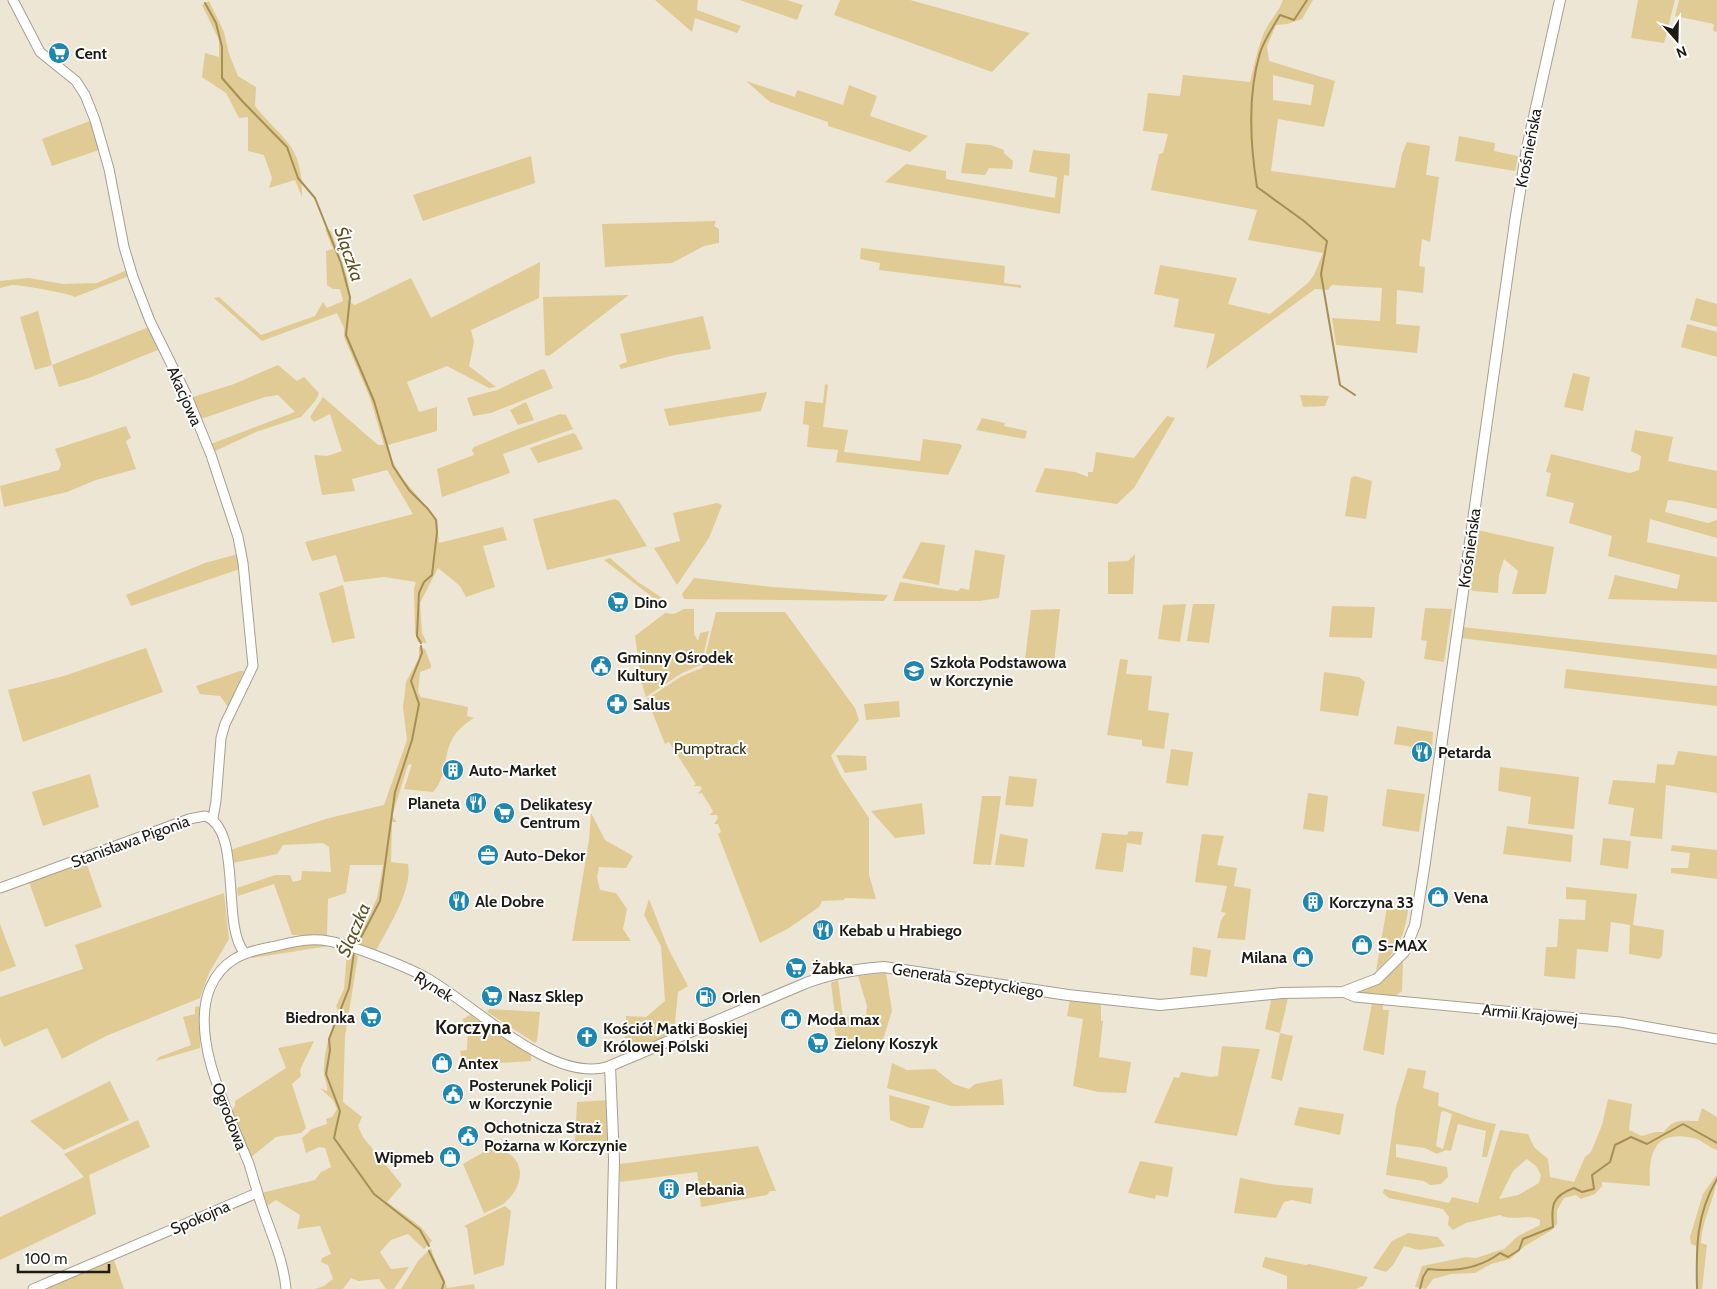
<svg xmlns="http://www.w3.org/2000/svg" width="1717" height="1289" font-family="Cabin,sans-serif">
<rect width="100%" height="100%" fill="#ede6d5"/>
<!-- green -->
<path fill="#e0cb94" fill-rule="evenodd" d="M655,0H698L697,10L741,26L737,33L695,18L692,32Z
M740,0H787L803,5L797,20Z
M840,0H910L1030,33L992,72L834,15Z
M1283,0H1313L1302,19L1287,24L1276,25L1267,46L1269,61L1335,81L1324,127L1278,119L1271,171L1395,188L1402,154L1407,142L1430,146L1426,175L1439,177L1430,242L1422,239L1419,266L1425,267L1423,293L1397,290L1396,324L1420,326L1417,353L1336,345L1332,318L1380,321L1382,288L1332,285L1328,290L1315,289L1206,369L1215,334L1174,327L1179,299L1154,294L1160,265L1237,278L1228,304L1270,314L1308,283L1314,275L1323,253L1248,240L1257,210L1151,190L1159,154L1163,153L1168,134L1143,131L1148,93L1180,96L1183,75L1250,82C1254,66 1257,51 1263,35C1267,23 1278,14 1283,0ZM1273,75L1314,85L1311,105L1273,100Z
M1638,0H1675L1664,43L1631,38Z
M1679,0H1717V32L1713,31L1714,24L1675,16Z
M209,1L224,32L229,54L238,76L256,87L255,106C284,142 303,144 302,197L295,180L269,188L272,178L264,155L248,151V117L239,118L226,93L202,77L205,53L219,57V40L202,5Z
M746,81L795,97L797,90L843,105L849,85L877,96L870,116L928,136L910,152L828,126V122L770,102Z
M90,121L99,150L52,166L42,139Z
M1459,136L1495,143L1494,151L1518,156L1515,171L1455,161Z
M966,143L991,145L1004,150V153L1013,161L1012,169L989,168L985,175L961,173Z
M1033,150L1070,154L1069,176L1064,175L1060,214L885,182L906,164L946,171V179L1055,198L1057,177L1029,172Z
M531,156L535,183L423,221L413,195Z
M716,221L714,226L719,229V243L704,246L672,263L605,267L602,224Z
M325,229L331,231L347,277L351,303L355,305L411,278L431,318L540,262L539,298L471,330L474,342L469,366L496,387L489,388L447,366L407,382L419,412L437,407V431L388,445L393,462L403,479L437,519L439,543L503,527L507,540L483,546L495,587L466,597L460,586L438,568L420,603L422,633L427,643L418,642L415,633L414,588L416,582L384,577L344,582L336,555L312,561L305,542L413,514L387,470L352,479L355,491L322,495L314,455L327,456L342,451L330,414L314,422L310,417L323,397L378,445H384L370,398L344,337V328L337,313L262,341L214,298L219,297L261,335L315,316L323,302L327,308L343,301L340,289H333L327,285L326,251L333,249Z
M861,248L1005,266L1004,283L1021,285V288L879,270L880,263L860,259Z
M127,270L129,276L75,297C68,293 21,285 12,285C8,286 4,287 0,288V281L29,278L63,284L97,283Z
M629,295L549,356L545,355L543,297Z
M1696,298L1717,304V327L1690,320Z
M38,311L52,365L149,327L160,349L89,378L59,387L52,365L35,370L20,317Z
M703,316L711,349L675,355L621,369L619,365L627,362L620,334Z
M1687,324L1717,332V357L1681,347Z
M278,365L297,381L304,377L319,393L316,400L301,417L256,432L213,452L211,444L295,412L278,395L265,397L201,419L193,397L234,384Z
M542,369L545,370L553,388L491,413L473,416L467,398L497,390Z
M1573,373L1590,377L1583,411L1564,407Z
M825,384L828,385L823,427L848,430L844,452L920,461L923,439L960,444L962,446L948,475L836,462L838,450L807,447L809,425L803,424L805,401L823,403Z
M767,392L761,411L669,426L664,409Z
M1300,395L1329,396L1325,406L1303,407Z
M526,402L534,420L518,425L510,410Z
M560,414L566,415L573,429L503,454L510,473L442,497L437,469L474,455L472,450L474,447L518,429Z
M1167,416L1175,418L1134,488L1117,504L1035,492L1045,468L1075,472L1088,477V472H1093L1096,452L1134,458Z
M982,418L1005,423L1004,426L1027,431L1025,439L976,430Z
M126,426L131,438L126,441L136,469L96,480L67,492L4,507L0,486L59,470L61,464L55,449Z
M1635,430L1673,437L1668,461L1717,471V509L1681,501L1668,500L1665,512L1708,523L1717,520V538L1650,519L1647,542L1717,557V602L1608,599L1615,575L1677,589L1680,575L1608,556L1612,536L1569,523L1574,503L1546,496L1551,473L1546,472L1551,454L1630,473L1639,470L1641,456L1631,451Z
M573,433L576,435L583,449L538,463L530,448Z
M1355,476L1372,481L1366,519L1345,516L1351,478Z
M615,499L619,501L647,546L547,570L533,519Z
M717,503L722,505L709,538L677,585L654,548L680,541L673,513Z
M1477,530L1554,547L1546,594H1512L1518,571L1504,559L1499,575L1498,593L1473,591L1468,588L1476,551Z
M921,542L945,545L939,585L902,578Z
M975,550L1005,555L999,598L980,601H893L900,582L958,591L961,588L969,590Z
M238,554L240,569L131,606L126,595L205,563Z
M1135,554L1133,594H1108V562L1128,561Z
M610,558L638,582L664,599L660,603L604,560Z
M694,578L772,587L888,595L884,601L684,599L682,594Z
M343,585L355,638L332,643L319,593Z
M1186,604L1180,642L1158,639L1163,605Z
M1193,604H1215L1209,643L1187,641Z
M1332,606L1375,607L1372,638L1329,637Z
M1425,608L1452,609L1444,662L1424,659L1427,641L1421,640Z
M684,609H694V634L698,641L700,633L709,631L701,665L682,673L646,697L641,681L635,636L665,613L674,614Z
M1060,609L1054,663L1025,659L1031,610Z
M716,612H785L855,708L859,720L831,756L841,776L869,818V875L876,899L845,898L844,900L822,901L819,907L789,928L760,943L718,834L721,832L718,824H714L718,818L717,815H710L713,811L702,793L698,794L702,788L700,786H693L696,784L669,742L665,744L647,699L682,676L702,668Z
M1462,627L1717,655V669L1460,638Z
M419,647L425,649L431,665V668L420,672L418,692L421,697L468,707L467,716L474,718C435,741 454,769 433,792L404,789L412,764L408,765L392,816L397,822H392L391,862L408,864C413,890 387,929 376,951L356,945L377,898L383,865H350L346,893L328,899L327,935H292L274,884L238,896L237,888L275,875H290L293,882L301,880L302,871L331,872L329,847L323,843L283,845L277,854L233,863L230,850L329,818L384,805L407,740L403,707L406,682L419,658Z
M146,648L163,692L23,742L8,690L64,676Z
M1120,659L1128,660L1126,674L1152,676L1148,710L1169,713L1164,749L1142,746V740L1107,735Z
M1566,669L1717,686V706L1564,688Z
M240,671H244L228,707L220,696L200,694L196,686Z
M1324,672L1359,677L1365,682L1358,716L1320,711Z
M899,701L900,717L866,720L864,704Z
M1397,726L1433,732L1432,750L1394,744Z
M1171,749L1193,752L1188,786L1166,783Z
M1678,751L1717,756V793L1666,785L1662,839L1630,836L1634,808L1608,804L1613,780L1655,783L1657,764L1674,765Z
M836,755L866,756L867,770L845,773Z
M1500,767L1579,777L1574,829L1528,824L1531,797L1498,791Z
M90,774L99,807L43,826L32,792Z
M1009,776L1037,779L1033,807L1005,805Z
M1387,789L1425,794L1419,832L1382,826Z
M1308,793L1328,796L1324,832L1303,829Z
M982,796H1001L991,865L973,864Z
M922,803L925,834L895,838L871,811Z
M591,813L605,840L633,856L626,868L599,867L597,877L600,890L616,893L627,909L623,929L631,941H572L589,840Z
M1507,826L1573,835L1571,862L1503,854Z
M1129,831L1143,832L1141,845L1127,843L1123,872L1095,869L1102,833L1127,835Z
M1000,834L1028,839L1024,867L995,865Z
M1202,834L1224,836L1217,865L1237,868L1234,886L1251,889L1245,940L1217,938L1221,920L1226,913L1221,912L1227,886L1195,882Z
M1603,838L1631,841L1628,869L1600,865Z
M1672,845L1717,850V879L1671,873V868H1688L1690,853L1671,851Z
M86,862L102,907L45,927L29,882Z
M1566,887L1637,894L1633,925L1664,930L1662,956L1659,959L1629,954L1630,925L1611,922L1608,952L1577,949L1575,979L1544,976L1546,947H1557L1559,919L1585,920L1586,900L1566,899Z
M224,893L229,939L209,973L200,998L106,1036L62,1059L47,1028L4,1047L0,1038V997L83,969L75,945Z
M649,899L668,948L688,986L678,992L674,1033L624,1055L626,1016L646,1017L665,1001L661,946L644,915Z
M1387,907L1408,910C1405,936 1396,954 1376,971Z
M0,924L16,966L0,972Z
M322,943L330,944L329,946L252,958V956L301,945Z
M1193,947L1211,950L1207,977L1190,975Z
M347,951L358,956L345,1036L343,1102L362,1117L358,1126L363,1137L402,1185L387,1202L421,1227L432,1241L424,1249L408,1234L391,1240L380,1252L391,1269L409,1267L394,1289H386L379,1279L359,1281L351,1278L343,1289H315L324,1286L333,1279L328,1265L321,1262L322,1258L331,1254L320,1226L297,1229L300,1215L276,1200L267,1206L261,1193L315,1180L321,1172L331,1167L325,1148L319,1147L306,1153L302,1138L312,1129L327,1124L326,1119L332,1117L337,1109L333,1100L320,1088L327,1091C328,1085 324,1079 324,1072C323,1053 331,1029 338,1011L336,1006L344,989Z
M1403,961L1402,991L1394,997L1359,994V991Z
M886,973L892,1011L881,1046L840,1049L834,1028L836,1023L831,983L838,980L843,1017L866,1015L867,1006L858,976Z
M1274,997L1288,998L1280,1033L1293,1036L1282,1081L1271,1078L1280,1033L1265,1029L1271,1001L1270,1000Z
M1070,1000L1101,1004V1021H1103L1099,1057L1131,1062L1126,1093L1098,1092L1073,1086L1083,1019L1067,1016Z
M1372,1004L1383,1005V1010H1389L1384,1055L1363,1050Z
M198,1006L202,1009L203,1036L200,1037V1048L156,1061L159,1057L191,1045L183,1017L195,1014V1007Z
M489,1009L540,1012L537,1041L535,1043L487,1012Z
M470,1015L531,1055V1061L468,1065L463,1063L460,1051L467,1050L468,1030L462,1029L463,1019Z
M314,1041L300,1070L301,1076L292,1084L306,1128L301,1133L276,1137L250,1158L231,1111L235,1106V1101L286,1068L278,1048Z
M1222,1046L1260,1049L1237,1136L1154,1123L1174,1077L1179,1078L1181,1072L1211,1077L1218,1076Z
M892,1063L907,1070L935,1069L954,1084L969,1089L975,1084L1002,1079L1004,1105L951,1106L890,1089L887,1088Z
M1408,1068L1426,1071L1423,1088L1439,1093L1438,1106C1458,1112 1473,1120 1496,1124L1487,1157H1482L1486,1131L1458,1124L1451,1151L1446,1150L1437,1154L1425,1148L1396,1144V1157L1447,1167L1448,1177L1441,1184L1430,1185L1424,1181L1386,1175L1396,1107ZM1444,1111L1452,1114L1443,1149L1436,1146L1441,1112Z
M110,1081L129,1120L64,1150L30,1121Z
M889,1095L930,1106L923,1128H910L890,1120Z
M1608,1099L1632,1104L1629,1130L1642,1136L1655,1132H1664C1673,1118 1682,1121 1698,1121L1702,1108L1717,1117V1150C1709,1148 1701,1139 1693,1138C1654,1129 1648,1154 1650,1186L1602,1182V1186L1595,1194L1581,1199L1576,1195L1564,1198L1557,1210V1224L1552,1230L1525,1246L1510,1259L1491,1264L1475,1273L1451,1274L1433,1279L1426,1289L1415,1287L1422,1266L1466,1257L1476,1258L1491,1253L1504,1249L1518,1236L1540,1225V1220C1528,1213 1513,1222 1500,1215L1466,1223L1453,1230L1448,1225L1449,1217L1443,1209L1389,1198L1383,1193L1384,1189L1449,1203L1452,1197L1478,1203L1500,1130L1528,1134L1534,1147L1548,1159L1550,1177L1574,1182L1585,1157L1591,1152L1602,1125ZM1527,1159L1536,1166L1541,1175L1539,1183L1518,1195L1499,1199L1513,1171Z
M608,1100V1141L575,1142L577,1102Z
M1299,1107L1344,1114L1340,1135L1294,1125Z
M138,1120L150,1147L89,1175L96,1214L0,1260V1217L84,1177L64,1154Z
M494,1146C500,1149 507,1152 512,1156C528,1170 517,1194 503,1204C497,1208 490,1210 484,1213L463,1164Z
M758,1146L776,1191H770L767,1195L701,1207L697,1172L620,1182V1164Z
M1140,1161L1173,1167L1168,1197L1156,1195L1155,1199L1128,1193Z
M1717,1174C1717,1196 1702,1218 1701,1243L1707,1245L1702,1289H1696V1246L1691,1244L1690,1237L1703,1194Z
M1240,1178L1277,1185L1313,1188L1311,1204L1292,1200L1284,1202L1276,1218L1234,1213Z
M505,1206L511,1211L504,1265L474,1275L467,1228L464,1226Z
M1408,1233L1438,1237L1445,1246L1419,1250L1404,1246L1393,1265L1386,1272L1373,1268L1392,1241Z
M431,1248C434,1263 444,1273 447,1288L474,1284L475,1289H401L418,1261Z
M113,1257L124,1289H46Z
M1265,1257L1306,1265L1309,1264L1368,1277L1363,1286L1356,1289H1287V1276L1262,1267Z"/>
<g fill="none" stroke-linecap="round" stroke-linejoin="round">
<!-- stream -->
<path stroke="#a68f52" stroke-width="2" d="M1307,0L1294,20L1280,15C1273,27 1264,40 1260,53C1247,96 1250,143 1257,187L1304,221L1327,241L1321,274L1340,385L1355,395
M205,3L216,23L222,47V78L243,102L287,147L298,178L315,198L341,263L350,297L346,335L374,401L393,466L409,490L428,509L436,520L437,532L432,575L424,582L419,593L417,636L421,643
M357,945L380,901L395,792L412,740L419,704L411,681L422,653L421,646
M354,952L349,988L329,1039L330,1050L326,1074L340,1111L334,1138L374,1194L420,1230L429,1246
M429,1251L444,1282L442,1289
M1420,1289L1423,1277L1428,1269C1454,1272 1479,1269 1500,1253L1508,1257L1519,1250L1523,1239L1553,1227C1551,1205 1552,1196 1574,1188L1582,1192L1594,1189L1592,1175L1610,1162L1615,1145L1631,1137L1647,1144L1683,1124L1717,1143
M1697,1289C1696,1249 1696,1214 1717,1179"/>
<!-- tertiary casing -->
<g stroke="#a69f8f" stroke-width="11">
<path id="tertiary" d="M13,0L40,52L76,81L85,95L95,120L109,169L124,247L133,277L150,321L187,396L211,455L238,537L243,563L253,666L225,724L221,738L216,801L213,818
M0,888L189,819L205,816C243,829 221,925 244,952
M1343,992L1355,997L1620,1022L1717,1039
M33,1289L257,1193
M286,1289C283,1255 267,1226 258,1194C255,1184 252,1174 249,1164C230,1116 189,1039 210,988C222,960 243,952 271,947C289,943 309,937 328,941C349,944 405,966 425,977C473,1003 553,1086 610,1066"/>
</g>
<!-- secondary casing -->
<g stroke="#a69f8f" stroke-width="12">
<path id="secondary" d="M611,1289L614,1160L610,1066L806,983C832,973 856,969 884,967L1068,995L1160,1005L1282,993L1343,992L1377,979L1404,952L1415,925L1424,869L1515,222L1527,148L1560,0"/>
</g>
<!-- tertiary -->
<use href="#tertiary" stroke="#fff" stroke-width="9"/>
<!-- secondary -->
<use href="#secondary" stroke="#fff" stroke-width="10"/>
</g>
<!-- icons -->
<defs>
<g id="supermarket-disc" transform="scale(1.125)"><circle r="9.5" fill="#1e87af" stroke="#fff"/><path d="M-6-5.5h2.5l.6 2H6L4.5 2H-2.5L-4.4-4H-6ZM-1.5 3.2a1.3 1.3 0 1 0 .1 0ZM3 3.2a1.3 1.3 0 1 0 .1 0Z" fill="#fff"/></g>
<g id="civic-disc" transform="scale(1.125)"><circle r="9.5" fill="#1e87af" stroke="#fff"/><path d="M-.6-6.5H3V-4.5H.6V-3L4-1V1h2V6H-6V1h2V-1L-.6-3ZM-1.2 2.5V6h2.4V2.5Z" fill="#fff"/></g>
<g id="school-disc" transform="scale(1.125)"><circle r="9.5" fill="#1e87af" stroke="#fff"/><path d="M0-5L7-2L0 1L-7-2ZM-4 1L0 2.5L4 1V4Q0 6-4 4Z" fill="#fff"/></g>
<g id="pharmacy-disc" transform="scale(1.125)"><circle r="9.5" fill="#1e87af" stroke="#fff"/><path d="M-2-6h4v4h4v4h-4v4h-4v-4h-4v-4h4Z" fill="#fff"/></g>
<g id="restaurant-disc" transform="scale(1.125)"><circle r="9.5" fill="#1e87af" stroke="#fff"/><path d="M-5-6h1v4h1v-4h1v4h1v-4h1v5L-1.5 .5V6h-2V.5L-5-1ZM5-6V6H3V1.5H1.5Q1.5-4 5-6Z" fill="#fff"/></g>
<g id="building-disc" transform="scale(1.125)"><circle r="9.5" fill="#1e87af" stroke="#fff"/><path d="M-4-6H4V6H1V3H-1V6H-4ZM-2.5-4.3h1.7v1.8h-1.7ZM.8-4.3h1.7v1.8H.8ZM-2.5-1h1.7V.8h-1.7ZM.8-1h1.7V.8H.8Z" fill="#fff"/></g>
<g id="office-disc" transform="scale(1.125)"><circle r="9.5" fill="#1e87af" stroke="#fff"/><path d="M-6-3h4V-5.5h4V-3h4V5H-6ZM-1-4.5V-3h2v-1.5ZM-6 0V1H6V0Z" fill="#fff"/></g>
<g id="shop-disc" transform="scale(1.125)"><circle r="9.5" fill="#1e87af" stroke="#fff"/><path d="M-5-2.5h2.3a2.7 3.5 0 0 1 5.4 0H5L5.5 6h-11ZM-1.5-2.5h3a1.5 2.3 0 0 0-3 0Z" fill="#fff"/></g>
<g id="fuel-disc" transform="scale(1.125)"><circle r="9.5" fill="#1e87af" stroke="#fff"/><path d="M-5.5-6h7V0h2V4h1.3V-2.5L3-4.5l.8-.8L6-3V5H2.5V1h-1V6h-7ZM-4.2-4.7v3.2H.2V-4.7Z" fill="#fff"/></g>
<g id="church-disc" transform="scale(1.125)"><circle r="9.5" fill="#1e87af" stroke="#fff"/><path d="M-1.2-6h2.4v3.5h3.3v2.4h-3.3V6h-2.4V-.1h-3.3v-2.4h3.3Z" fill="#fff"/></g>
</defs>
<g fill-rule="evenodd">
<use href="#supermarket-disc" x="59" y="53"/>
<use href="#supermarket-disc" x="618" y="602"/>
<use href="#civic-disc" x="601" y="666"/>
<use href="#school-disc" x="914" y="671"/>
<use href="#pharmacy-disc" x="617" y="704"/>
<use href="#restaurant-disc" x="1422" y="752"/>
<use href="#building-disc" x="453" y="770"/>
<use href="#restaurant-disc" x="476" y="803"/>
<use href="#supermarket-disc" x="504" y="813"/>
<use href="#office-disc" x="488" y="855"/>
<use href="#shop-disc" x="1438" y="897"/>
<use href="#restaurant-disc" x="459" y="901"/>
<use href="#building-disc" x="1313" y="902"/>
<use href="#restaurant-disc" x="823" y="930"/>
<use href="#shop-disc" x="1362" y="945"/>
<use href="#shop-disc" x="1303" y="957"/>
<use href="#supermarket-disc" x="796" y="968"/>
<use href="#supermarket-disc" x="492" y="996"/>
<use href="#fuel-disc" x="706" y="997"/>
<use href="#supermarket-disc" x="371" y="1017"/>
<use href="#shop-disc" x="791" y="1019"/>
<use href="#church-disc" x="587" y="1037"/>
<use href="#supermarket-disc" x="818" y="1043"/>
<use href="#shop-disc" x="442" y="1063"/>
<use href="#civic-disc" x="453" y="1094"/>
<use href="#civic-disc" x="468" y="1136"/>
<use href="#shop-disc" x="450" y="1157"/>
<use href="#building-disc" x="669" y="1189"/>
</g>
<g text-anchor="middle" stroke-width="4" stroke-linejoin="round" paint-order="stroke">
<!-- poi labels -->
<g font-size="16" font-weight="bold" fill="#1d1b14" stroke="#fff" text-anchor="start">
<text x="75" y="59">Cent</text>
<text x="634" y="608">Dino</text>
<text x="617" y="663">Gminny Ośrodek<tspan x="617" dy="18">Kultury</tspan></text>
<text x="930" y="668">Szkoła Podstawowa<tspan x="930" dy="18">w Korczynie</tspan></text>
<text x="633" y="710">Salus</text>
<text x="1438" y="758">Petarda</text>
<text x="469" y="776">Auto-Market</text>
<text x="460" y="809" text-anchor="end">Planeta</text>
<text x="520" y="810">Delikatesy<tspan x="520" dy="18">Centrum</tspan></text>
<text x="504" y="861">Auto-Dekor</text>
<text x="1454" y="903">Vena</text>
<text x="475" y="907">Ale Dobre</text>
<text x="1329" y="908">Korczyna 33</text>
<text x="839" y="936">Kebab u Hrabiego</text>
<text x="1378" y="951">S-MAX</text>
<text x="1287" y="963" text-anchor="end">Milana</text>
<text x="812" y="974">Żabka</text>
<text x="508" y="1002">Nasz Sklep</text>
<text x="722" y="1003">Orlen</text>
<text x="355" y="1023" text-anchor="end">Biedronka</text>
<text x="807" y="1025">Moda max</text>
<text x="603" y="1034">Kościół Matki Boskiej<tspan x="603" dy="18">Królowej Polski</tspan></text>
<text x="834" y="1049">Zielony Koszyk</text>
<text x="458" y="1069">Antex</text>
<text x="469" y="1091">Posterunek Policji<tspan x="469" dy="18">w Korczynie</tspan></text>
<text x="484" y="1133">Ochotnicza Straż<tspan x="484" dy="18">Pożarna w Korczynie</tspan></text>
<text x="434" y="1163" text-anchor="end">Wipmeb</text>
<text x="685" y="1195">Plebania</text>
</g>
<!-- street labels -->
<g font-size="16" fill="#1d1b14" stroke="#fff">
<text transform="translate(1528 148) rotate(-79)" y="6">Krośnieńska</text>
<text transform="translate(185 396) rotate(66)" y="6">Akacjowa</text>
<text transform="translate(1469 548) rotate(-82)" y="6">Krośnieńska</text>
<text transform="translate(130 841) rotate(-20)" y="6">Stanisława Pigonia</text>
<text transform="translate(968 980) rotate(9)" y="6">Generała Szeptyckiego</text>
<text transform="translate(434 986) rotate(32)" y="6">Rynek</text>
<text transform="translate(1530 1014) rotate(6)" y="6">Armii Krajowej</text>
<text transform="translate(230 1116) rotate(69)" y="6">Ogrodowa</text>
<text transform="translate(200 1217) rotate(-23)" y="6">Spokojna</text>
</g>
<!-- park labels -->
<g font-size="16" fill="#3b3014" stroke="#fff">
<text x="710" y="754">Pumptrack</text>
</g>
<!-- water labels -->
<g font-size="18" font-style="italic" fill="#604e1f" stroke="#fff">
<text transform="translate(349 254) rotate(71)" y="6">Ślączka</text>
<text transform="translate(354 930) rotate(-67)" y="6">Ślączka</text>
</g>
<!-- quarter labels -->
<g font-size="19" font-weight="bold" fill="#1d1b14" stroke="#fff">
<text x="473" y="1034">Korczyna</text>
</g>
</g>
<!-- north arrow -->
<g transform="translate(1677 40) rotate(160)" stroke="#ffffff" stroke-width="4" paint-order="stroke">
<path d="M0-4L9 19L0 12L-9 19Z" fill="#1d1b14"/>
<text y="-8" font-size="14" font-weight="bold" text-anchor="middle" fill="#1d1b14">N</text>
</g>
<!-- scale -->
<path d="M18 1264v8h91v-8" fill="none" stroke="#1d1b14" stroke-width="2.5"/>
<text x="25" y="1264" font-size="15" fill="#1d1b14" stroke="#ffffff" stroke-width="4" paint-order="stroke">100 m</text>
</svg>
